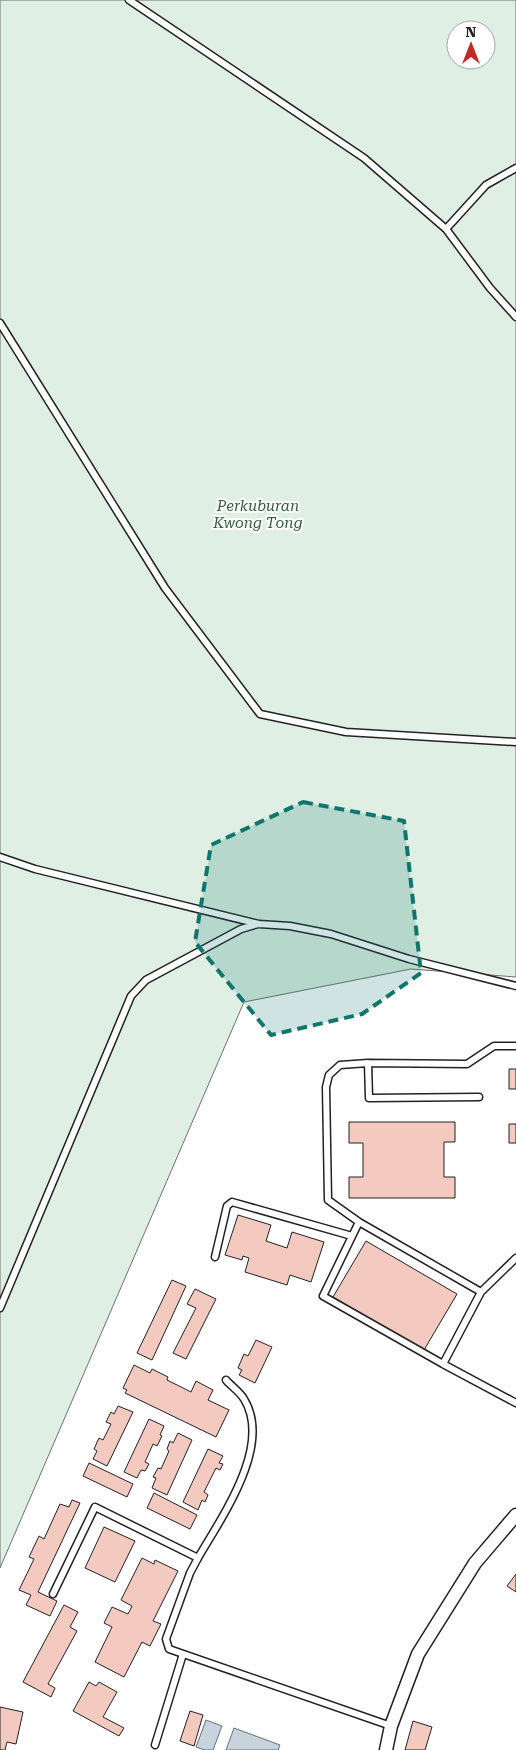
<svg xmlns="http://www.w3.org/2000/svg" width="516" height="1750" font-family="'Roboto Serif',serif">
<rect width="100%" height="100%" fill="#fff"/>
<!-- green -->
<path fill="#e0efe3" stroke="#6f6f6f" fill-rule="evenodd" d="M0,0H516V977L411,969L244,1002L0,1568ZM456,30H486V60H456Z"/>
<!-- water -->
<path fill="#c7d3dd" stroke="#6f6f6f" d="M206,1720L222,1726L213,1750H205L196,1747Z
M234,1728L280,1745L278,1750H226Z"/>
<!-- building -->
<path fill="#f3c9c0" stroke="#222" d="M509,1069H516V1089H509Z
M349,1122H455V1142H444V1177H455V1198H349V1177H363V1143H349Z
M509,1124H516V1143H509Z
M238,1215L271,1225L266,1241L287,1248L292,1232L324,1242L311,1282L290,1275L287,1285L245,1272L249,1258L243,1256L242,1260L225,1255Z
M366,1241L457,1294L424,1350L333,1297Z
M172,1280L186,1286L152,1360L137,1353Z
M195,1289L216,1299L186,1359L173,1353L196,1308L187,1304Z
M256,1340L272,1347L255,1383L239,1375L242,1370L238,1368L244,1354L248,1356Z
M134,1365L150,1373L152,1369L168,1377L167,1380L191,1392L196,1381L213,1390L208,1400L229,1410L216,1437L125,1393L127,1390L123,1388Z
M118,1406L133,1412L107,1466L93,1459L97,1451L94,1449L99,1438L103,1440L111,1424L106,1422L111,1412L114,1414Z
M149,1419L164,1426L160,1435L162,1436L157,1446L153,1444L145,1462L149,1464L145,1471L141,1470L137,1478L124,1472Z
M178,1433L192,1440L167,1495L152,1488L156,1478L153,1477L158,1468L161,1469L169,1451L167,1449L170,1441L173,1443Z
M208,1449L223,1456L219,1463L223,1464L220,1470L216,1468L204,1492L208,1495L205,1502L202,1500L198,1510L183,1502Z
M89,1463L133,1484L127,1497L83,1476Z
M154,1493L197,1515L190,1529L147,1508Z
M72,1500L80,1503L38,1592L57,1601L50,1616L26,1605L31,1595L19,1590L34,1559L29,1557L39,1536L44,1539L60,1504L69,1507Z
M104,1527L135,1541L115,1582L85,1568Z
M142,1558L154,1564L155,1560L178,1571L153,1621L161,1624L150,1646L142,1642L124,1677L95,1662L112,1627L104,1623L112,1607L128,1614L132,1606L121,1600Z
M516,1574V1592L507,1586Z
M64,1605L78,1612L70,1627L77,1631L48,1684L55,1688L51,1697L23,1682Z
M89,1682L96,1686L99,1682L117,1692L103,1717L124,1728L119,1736L73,1711Z
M0,1707L23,1712L16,1744L7,1742L5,1750H0Z
M190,1711L203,1715L194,1746L180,1741Z
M413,1721L432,1727L425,1750H405Z"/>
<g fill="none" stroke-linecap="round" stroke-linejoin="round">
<!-- lane casing -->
<g stroke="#222" stroke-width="9">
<path id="lane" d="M129,0L364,158L446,229L490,288L516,317
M446,229L486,185L516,168
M0,323L165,588L260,714L346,732L516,742
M0,857L35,869L259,924L290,926L331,934L409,959L516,986
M368,1063L369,1098L479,1097
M359,1222L323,1296L443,1364L516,1403
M215,1257L227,1206L232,1202L352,1236
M481,1292L359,1222L328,1200L326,1087L329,1075L340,1065L368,1063L467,1064L494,1046H516
M0,1308L131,996L146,980L241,929L258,924
M443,1364L481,1292L516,1258
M198,1558C221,1518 273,1446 244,1399C240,1392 231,1386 226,1380
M53,1594L95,1507L198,1558L190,1573L166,1639L169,1649L391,1726
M155,1745L183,1654"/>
</g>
<!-- street casing -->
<g stroke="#222" stroke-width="15">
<path id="street" d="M386,1750L391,1726L418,1654L475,1563L516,1515"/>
</g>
<!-- lane -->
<use href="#lane" stroke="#fff" stroke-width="6"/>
<!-- street -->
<use href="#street" stroke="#fff" stroke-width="12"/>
</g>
<!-- marked area -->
<path fill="#0f766e" fill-opacity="0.2" stroke="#0f766e" stroke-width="4" stroke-dasharray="10 6" stroke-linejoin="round" d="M303,802L404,821L421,973L362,1014L271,1035L195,942L211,845Z"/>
<g text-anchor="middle" stroke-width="4" stroke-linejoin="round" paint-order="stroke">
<!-- park labels -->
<g font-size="15" font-style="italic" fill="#2f5e38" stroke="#fff">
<text x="258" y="511">Perkuburan<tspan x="258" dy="17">Kwong Tong</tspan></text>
</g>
</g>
<!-- north arrow -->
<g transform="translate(471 45)"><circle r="24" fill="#ffffff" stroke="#a7a7a7"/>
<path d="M0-4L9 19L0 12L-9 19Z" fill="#c62828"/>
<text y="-8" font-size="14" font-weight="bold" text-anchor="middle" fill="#222222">N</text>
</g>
</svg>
